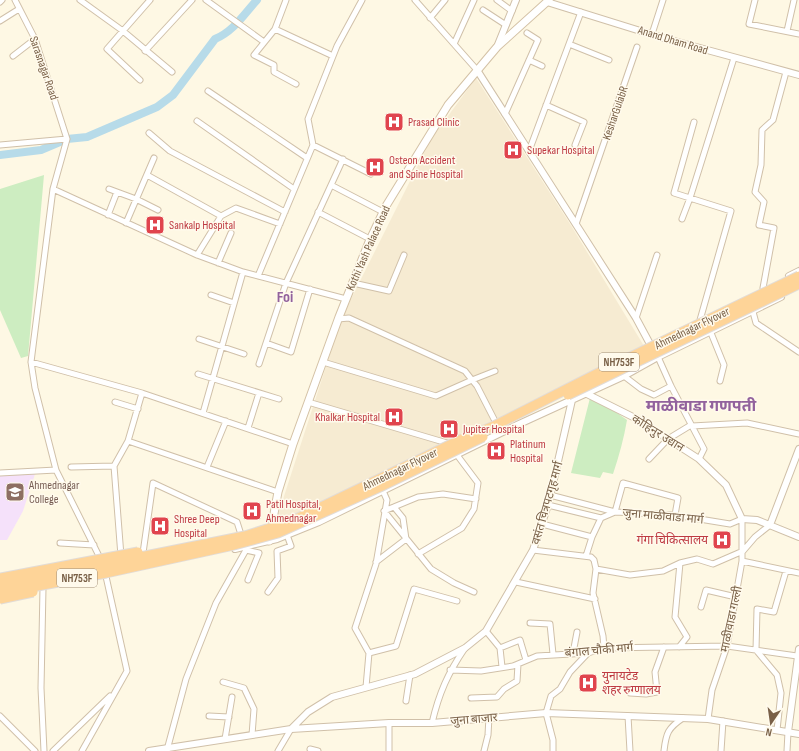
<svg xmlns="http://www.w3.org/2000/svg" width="799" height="751" font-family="'Sofia Sans Condensed','Noto Sans Devanagari',sans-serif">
<rect width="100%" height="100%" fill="#fef8e4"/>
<!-- residential -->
<path fill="#f6ebd2" d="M476,78L572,227L647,351L275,524L342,317L431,139Z"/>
<!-- education -->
<path fill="#f5e1fa" d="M36,471L23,511L7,540H0V473Z"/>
<!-- green -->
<path fill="#cdedc1" d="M44,175L28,356L21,358L0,310V189Z
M590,398L613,410L627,420C624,438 619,456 613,474L603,472L600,478L571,473Z"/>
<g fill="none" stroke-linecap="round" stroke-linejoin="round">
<!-- river -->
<path stroke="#b7dbe9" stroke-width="8" d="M0,155L41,150L67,139L87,137L157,107L173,95L215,39C234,31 244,14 257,0"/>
<!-- minor casing -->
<g stroke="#d0c0a9" stroke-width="7">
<path id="minor" d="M15,0L35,39L67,139
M80,0L123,31L172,72
M206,0L264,42
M286,0L275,29L333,56
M415,0L477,70
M497,0L512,11
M755,0L749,24L799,34
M0,2L2,0
M483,10L506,25
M430,18L445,0
M0,21L19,9
M275,29L254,55L274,65V72L296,84
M787,31L794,0
M652,34L663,0
M454,44L474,0
M569,44L609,60
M145,51L192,0
M13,56L35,39
M529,60L542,66
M140,80L107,49L150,0
M208,91L307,158
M546,105L584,122L575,145
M505,114L538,40L527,33
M197,121L294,189
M694,122L674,193L731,211L700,320
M149,133L170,151L285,212
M67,139L53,189L31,362L35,388L56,470L101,560
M0,145L67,139
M313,145L371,174
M529,151L581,12
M147,175L221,216
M331,185L383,212
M53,189L197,255L243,272L346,299
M109,189L136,199L158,210
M318,212L366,237
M108,215L117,192
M682,219L690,198L734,58
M126,223L154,158
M576,224L637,47
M197,255L221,216L236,208L280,224
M218,263L231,233
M258,276L313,145L308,119L337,46L362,0
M353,283L389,291L404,255
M763,288L774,228L759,225L764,202L755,192L761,165L762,130L773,120L786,72
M211,295L234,303
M753,312L756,323L799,352
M636,318L657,255
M711,333L724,365L720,381
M199,339L244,354
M266,343L291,352L310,289
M658,357L671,386L704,449L699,459
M31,362L142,393L293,444
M323,362L436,396L472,380L465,371L349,318L338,319
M259,364L286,283L343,159
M198,374L279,399
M624,376L641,389L654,395L671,386
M115,402L138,409
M308,402L447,443
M203,413L243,272
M495,421L477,386L472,380L495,371
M692,426L747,423L799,434
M248,428L259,393
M128,441L278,492
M649,459L668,439L691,425
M71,467L114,466
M207,467L226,421
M0,473L56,470
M550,495L615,512L623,483L678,498L675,515
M548,505L601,518
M542,524L592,537
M60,543L94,545
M246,550L259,553L248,580
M533,550L591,557L594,560L596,569L593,593L603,636L604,648
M143,553L153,483L237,522L246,550L216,603L186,679L167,750
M418,554L462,528L474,509L478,483L457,455
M121,556L114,466L128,441L142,393
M586,556L592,537L601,518L615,512L675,515L730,524L742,519V561L727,646L712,690L708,719
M742,561L799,573
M376,562L406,539L403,518L394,507
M596,569L630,575L663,571L680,563L697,559L713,564L743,551L755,537L770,525
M516,582L595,599
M43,588L41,688L44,751
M268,592L278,578L277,551L291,546L287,535
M474,592L454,583L431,569L384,511L418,497L443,494L476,499
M701,607L706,590L736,597
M530,623L550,624L553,654
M486,631L500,648L502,667
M679,647L687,637L675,617L680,563
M500,648L520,640L526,660
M369,653L355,628L376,564L387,500L383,491
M573,653L577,632
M450,670L481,671L513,666L537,656L588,653L604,648L727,646L797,656
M223,682L244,688L254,709L252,735
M366,687L369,653L396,646L414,589L457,601
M630,693L646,694L657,692L655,672L664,647
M471,698L497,697L504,689L517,681L518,664
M406,701L410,675
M0,716L35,751
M209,716L229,717
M628,716L630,751
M389,723V751
M432,723C439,693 448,673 465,648
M777,730L781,693L777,675L756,650L757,609L774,612L786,571
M225,739L232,697
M310,749L318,751
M53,751L110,696
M82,751L127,671L105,572
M278,751L291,729
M484,751L488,735L489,717
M553,751V740L546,713L551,696L560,689L570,672L588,653
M664,751C666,733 668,728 683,718
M721,751L723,721
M787,751L788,732"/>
</g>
<!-- tertiary casing -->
<g stroke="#d0c0a9" stroke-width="8">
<path id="tertiary" d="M547,2L663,38L799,75
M497,47L516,0
M477,70L636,318L650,344
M789,276L799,271
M583,392L637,419L699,459L726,485L742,519L757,520L799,537
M770,525L799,449
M235,549L277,539L319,522L517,425L624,376L658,357L781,297
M291,729L308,712L332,697L415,674L465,648L486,631L533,550L548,505L572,400L571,397
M788,732L799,649
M149,751L291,729L389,723H432L546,713L708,719L799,734"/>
</g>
<!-- secondary casing -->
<g stroke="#d4c2a6" stroke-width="9">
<path id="secondary" d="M269,541L278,492L293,444L339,317L369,242L386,206L448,105L497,47L549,0"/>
</g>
<!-- minor -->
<use href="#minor" stroke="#fff" stroke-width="5"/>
<!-- tertiary -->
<use href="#tertiary" stroke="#fff" stroke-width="6"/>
<!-- secondary -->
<use href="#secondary" stroke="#fff" stroke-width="7"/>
<!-- trunk-bridge casing -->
<g stroke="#e2dcd7" stroke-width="11" stroke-linecap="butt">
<path id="trunk-bridge" d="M568,395L799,284
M0,578L138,552
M0,585L245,536L292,521L462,439L494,426L618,363L799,276
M0,593L106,573L234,545L278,533L380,487L483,437
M0,599L33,592"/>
</g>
<!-- trunk-bridge -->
<use href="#trunk-bridge" stroke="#fed498" stroke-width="9"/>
</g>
<!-- icons -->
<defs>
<g id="hospital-square" transform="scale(1)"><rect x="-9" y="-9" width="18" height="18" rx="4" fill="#e0444e" stroke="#fffaec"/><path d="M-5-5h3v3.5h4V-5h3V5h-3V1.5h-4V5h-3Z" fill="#fff"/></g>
<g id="university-square" transform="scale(1)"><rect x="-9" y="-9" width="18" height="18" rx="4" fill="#8d6e63" stroke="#fffaec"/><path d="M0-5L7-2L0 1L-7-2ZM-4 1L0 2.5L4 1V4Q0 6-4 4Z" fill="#fff"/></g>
</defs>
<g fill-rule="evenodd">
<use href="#hospital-square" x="394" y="122"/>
<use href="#hospital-square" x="513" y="150"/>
<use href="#hospital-square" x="375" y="167"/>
<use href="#hospital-square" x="155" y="225"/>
<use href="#hospital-square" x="394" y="417"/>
<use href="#hospital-square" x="449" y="429"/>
<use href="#hospital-square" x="496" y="451"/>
<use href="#university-square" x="15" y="492"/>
<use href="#hospital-square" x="252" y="511"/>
<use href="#hospital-square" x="160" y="526"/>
<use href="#hospital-square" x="722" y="540"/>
<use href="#hospital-square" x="588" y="683"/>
</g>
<g text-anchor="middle" stroke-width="3" stroke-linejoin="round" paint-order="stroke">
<!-- shield labels -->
<g fill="#fffaec" stroke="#a18e78" stroke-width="1">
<rect x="599" y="353" width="40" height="18" rx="3"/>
<rect x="57" y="569" width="40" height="18" rx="3"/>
</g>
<g font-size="11" font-weight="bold" fill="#796047">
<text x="619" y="366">NH753F</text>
<text x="77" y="582">NH753F</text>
</g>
<!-- street labels -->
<g font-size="12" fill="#796047" stroke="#fffaec">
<text transform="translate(673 40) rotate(17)" y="4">Anand Dham Road</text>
<text transform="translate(44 68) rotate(71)" y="4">Sarasnagar Road</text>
<text transform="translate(615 113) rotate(-71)" y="4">KesharGulabR</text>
<text transform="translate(368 248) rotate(-66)" y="4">Kothi Yash Palace Road</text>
<text transform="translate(692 328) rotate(-26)" y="4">Ahmednagar Flyover</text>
<text transform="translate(658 433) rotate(32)" y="4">कोहिनुर उद्यान</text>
<text transform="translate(400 469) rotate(-26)" y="4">Ahmednagar Flyover</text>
<text transform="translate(547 503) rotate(-74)" y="4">वसंत चित्रपटगृह मार्ग</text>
<text transform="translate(663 516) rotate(5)" y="4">जुना माळीवाडा मार्ग</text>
<text transform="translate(731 619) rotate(-78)" y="4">माळीवाडा गल्ली</text>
<text transform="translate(599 650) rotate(-5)" y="4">बंगाल चौकी मार्ग</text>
<text transform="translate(474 719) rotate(-5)" y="4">जुना बाजार</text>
</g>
<!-- health labels -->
<g font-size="12" fill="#be3a42" stroke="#fffaec" text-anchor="start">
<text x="408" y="126">Prasad Clinic</text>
<text x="527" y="154">Supekar Hospital</text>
<text x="389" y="164">Osteon Accident<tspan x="389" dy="14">and Spine Hospital</tspan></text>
<text x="169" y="229">Sankalp Hospital</text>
<text x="380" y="421" text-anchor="end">Khalkar Hospital</text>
<text x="463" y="433">Jupiter Hospital</text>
<text x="510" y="448">Platinum<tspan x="510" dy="14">Hospital</tspan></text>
<text x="266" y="508">Patil Hospital,<tspan x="266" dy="14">Ahmednagar</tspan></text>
<text x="174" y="523">Shree Deep<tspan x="174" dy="14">Hospital</tspan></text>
<text x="708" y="544" text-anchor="end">गंगा चिकित्सालय</text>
<text x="602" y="680">युनायटेड<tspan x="602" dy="14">शहर रुग्णालय</tspan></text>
</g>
<!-- education labels -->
<g font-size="12" fill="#785e54" stroke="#fffaec" text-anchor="start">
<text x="29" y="489">Ahmednagar<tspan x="29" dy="14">College</tspan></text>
</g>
<!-- district labels -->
<g font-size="16" font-weight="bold" fill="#92629d" stroke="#fffaec">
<text x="285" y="302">Foi</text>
<text x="701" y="411">माळीवाडा गणपती</text>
</g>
</g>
<!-- north arrow -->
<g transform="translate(771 723) rotate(193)" stroke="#fffaec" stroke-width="3" paint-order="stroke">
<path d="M0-3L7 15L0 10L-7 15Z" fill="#796047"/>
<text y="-6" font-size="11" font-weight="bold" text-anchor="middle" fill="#796047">N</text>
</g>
</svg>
